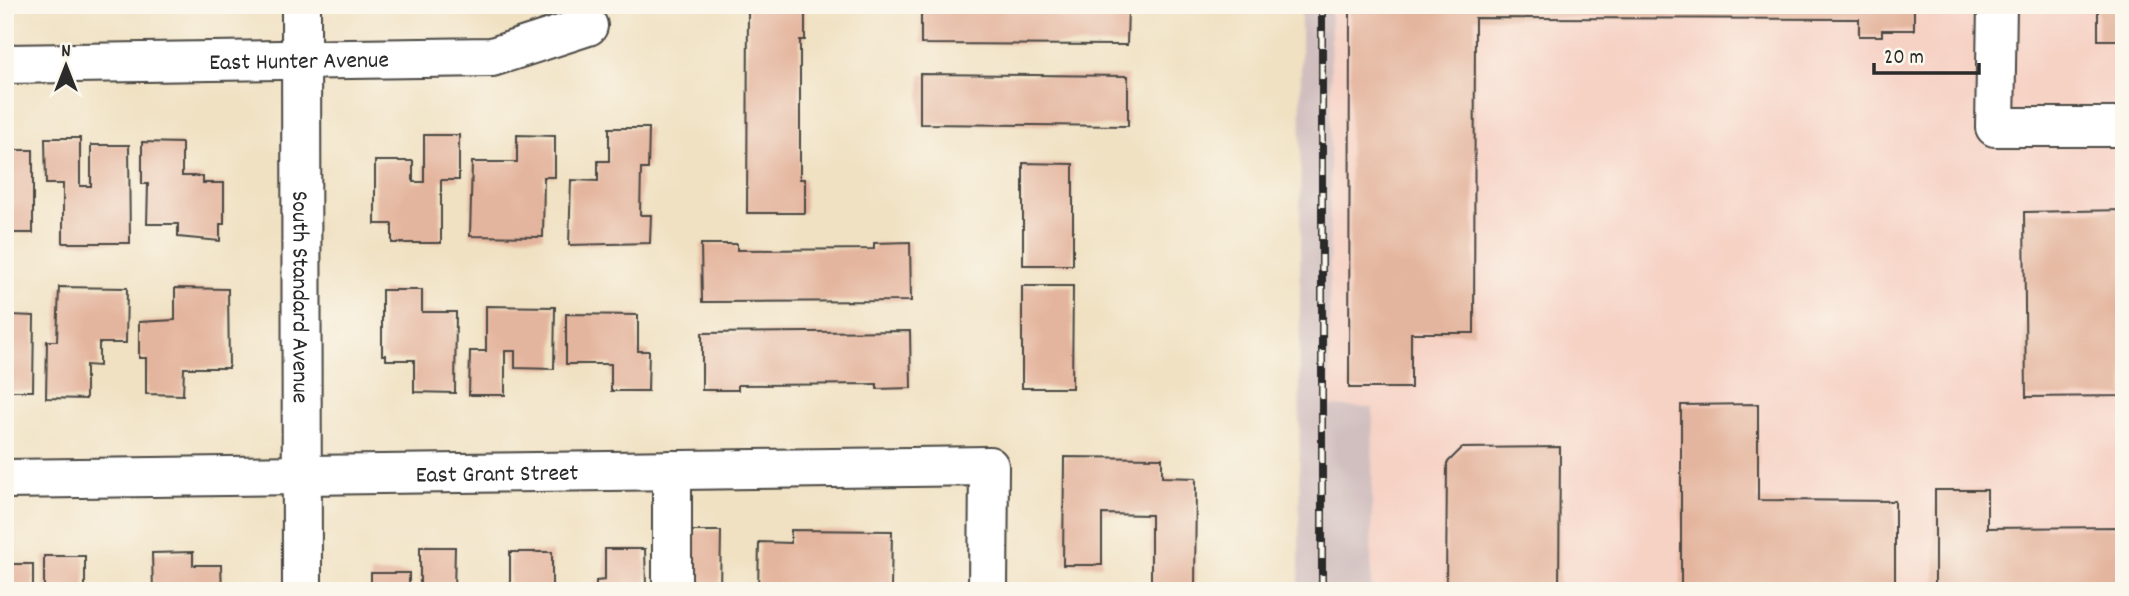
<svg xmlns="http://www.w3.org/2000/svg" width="2129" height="596" font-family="Dekko,sans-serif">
<rect width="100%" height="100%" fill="#fbf7ec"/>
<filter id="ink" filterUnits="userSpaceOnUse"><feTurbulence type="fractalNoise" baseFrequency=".0143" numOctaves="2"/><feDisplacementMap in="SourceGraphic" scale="14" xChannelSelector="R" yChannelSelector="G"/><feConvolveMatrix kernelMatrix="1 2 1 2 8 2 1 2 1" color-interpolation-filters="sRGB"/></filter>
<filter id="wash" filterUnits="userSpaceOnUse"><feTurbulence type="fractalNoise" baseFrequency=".00686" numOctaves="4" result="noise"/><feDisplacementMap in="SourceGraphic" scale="28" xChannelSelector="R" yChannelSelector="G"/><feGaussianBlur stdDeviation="1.57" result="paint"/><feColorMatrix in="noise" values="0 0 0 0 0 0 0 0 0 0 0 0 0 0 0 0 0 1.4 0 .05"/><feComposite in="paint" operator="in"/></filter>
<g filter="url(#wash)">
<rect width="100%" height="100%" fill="#f0e1c2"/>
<!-- built -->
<path fill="#f6d2c5" d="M1331,5H2124V591H1371L1373,408L1329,407Z"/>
<!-- industrial -->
<path fill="#d1bfbf" d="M1301,5H1331L1329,406L1373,408L1371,591H1299Z"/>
<g id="blocks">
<!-- building -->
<path fill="#e4b59e" d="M748,5H805V40H800V179H805V213H747Z
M921,5H1128L1127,45L921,44Z
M1350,5H1914V30H1882V36H1859V19L1475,18L1474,333H1411V388H1349Z
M2098,5H2124V40H2098Z
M920,74L1128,76V126L920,124Z
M609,128H649L648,169H641L640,215H651L650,243L569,245L571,180L598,181V161H609Z
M424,135H459V180H441V243H392V224H375V161H413V182H424Z
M517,135L555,136V177H544L543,237L470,236L472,162H517Z
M45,138H80V186H91V145H129L130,243H63V184H46Z
M142,142L182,143V176H203V183H224V224H220V241L178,237V224H147L148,184H142Z
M5,150H33V233H5Z
M1023,163L1073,164V265H1023Z
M2124,210V396L2026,397L2024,212Z
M910,242L911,301L702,302L701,244H737V250L874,249V243Z
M1022,286H1073L1072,388H1022Z
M59,287L127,288L126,343H99V366L86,365V399L46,398L47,341H57Z
M175,288L228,289L229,368H184L183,395L146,394V358H139V322L175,320Z
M382,290H422V312H456L455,393L414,392V360H386V355H382Z
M486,306L555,307L554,369L515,368V351H505V395H469L470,351H486Z
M566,314L638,315V351H649L648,391H611V364H566Z
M10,315L34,316L33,391H5V326H10Z
M910,331L911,388L877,389V384L738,385V390H702V333Z
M1758,404V500L1895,501V591H1681V405Z
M1560,447L1559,591H1446L1447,463L1462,448Z
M1064,457L1162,458V477L1196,478L1195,591H1151V515L1102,514V565H1063Z
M1935,490H1987V528L2124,527V591H1935Z
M791,530L892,531L891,589L758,591L759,542L791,543Z
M686,531H721L720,591H686Z
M420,547H455L454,591H420Z
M605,549H645L646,586H638V591H596V581L605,580Z
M193,552V565H221L222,591H153L152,553Z
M510,552H552V591H491V585H510Z
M44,556H85V591H44Z
M5,564H33V591H5Z
M371,573H409V591H371Z"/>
</g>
</g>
<g filter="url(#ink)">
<use href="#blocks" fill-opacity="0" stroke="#494642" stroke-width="2"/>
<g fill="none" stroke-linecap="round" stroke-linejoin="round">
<!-- minor casing -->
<g stroke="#494642" stroke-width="42">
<g id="minor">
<path id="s1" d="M301,5L302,591"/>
<path d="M1997,5L1995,127H2124"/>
<path id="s2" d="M5,64L492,57L588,26"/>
<path id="s3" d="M5,479L989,466L988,591"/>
<path d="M672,591V470"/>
</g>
</g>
<!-- minor -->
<use href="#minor" stroke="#fff" stroke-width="38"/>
<!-- rail casing -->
<g stroke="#2b2b2b" stroke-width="8">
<path id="rail" d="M1322,591V5"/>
</g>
<!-- rail -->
<use href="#rail" stroke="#fbf7ec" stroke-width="5" stroke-dasharray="16" stroke-linecap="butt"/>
</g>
</g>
<g text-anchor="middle" stroke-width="5" stroke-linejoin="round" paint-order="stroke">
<!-- street labels -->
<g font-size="24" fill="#2b2b2b" stroke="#fbf7ec">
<text dy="8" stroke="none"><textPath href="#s2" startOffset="294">East Hunter Avenue</textPath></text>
<text dy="8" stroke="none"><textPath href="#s1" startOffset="292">South Standard Avenue</textPath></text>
<text dy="8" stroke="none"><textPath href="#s3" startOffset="492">East Grant Street</textPath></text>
</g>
</g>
<!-- margin -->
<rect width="2129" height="596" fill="none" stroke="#fbf7ec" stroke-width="28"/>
<!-- north arrow -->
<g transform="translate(66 66)" stroke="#fbf7ec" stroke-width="5" paint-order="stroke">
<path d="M0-5L12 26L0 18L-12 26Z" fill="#2b2b2b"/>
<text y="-10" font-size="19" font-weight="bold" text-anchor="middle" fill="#2b2b2b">N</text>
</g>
<!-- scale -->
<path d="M1874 63v10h105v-10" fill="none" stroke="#2b2b2b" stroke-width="3.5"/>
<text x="1884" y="63" font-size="21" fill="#2b2b2b" stroke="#fbf7ec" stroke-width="5" paint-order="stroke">20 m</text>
</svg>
